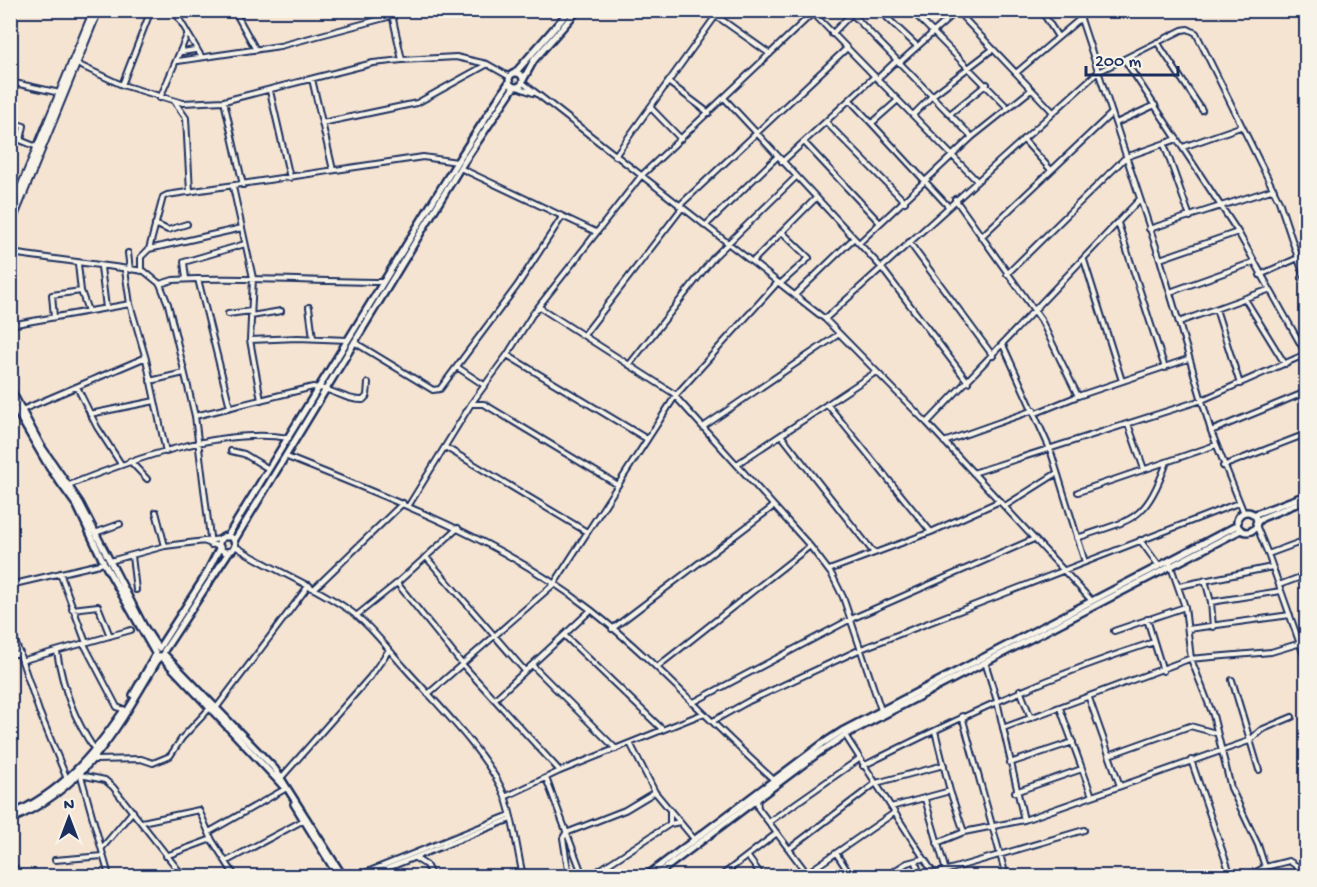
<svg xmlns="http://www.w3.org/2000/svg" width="1317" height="887" font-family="'Gochi Hand',sans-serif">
<rect width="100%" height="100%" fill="#f5e4d2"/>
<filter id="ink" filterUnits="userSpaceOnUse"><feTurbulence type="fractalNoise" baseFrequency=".0167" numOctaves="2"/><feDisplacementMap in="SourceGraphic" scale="12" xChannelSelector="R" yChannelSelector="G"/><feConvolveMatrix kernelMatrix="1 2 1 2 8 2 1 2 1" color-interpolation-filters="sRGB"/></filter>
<g filter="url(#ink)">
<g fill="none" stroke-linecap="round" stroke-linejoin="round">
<!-- street casing -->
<g stroke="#1b2f5e" stroke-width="8">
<path id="street" d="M174,10L201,56
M234,10L256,50
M391,10L402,60
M708,10L770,54
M879,10L917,46
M911,10L1008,108
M956,10L1053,112
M1041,10L1058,37
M1078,10L1160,259L1211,431L1244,513
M813,13L977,181
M852,14L972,137
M832,34L855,10
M1157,42L1202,110
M182,52L195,50
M1124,59L1182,30L1188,29L1196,33L1279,201L1306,282
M178,61L280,46L392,16
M899,63L957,11
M77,64L122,85L183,103L224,101L373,63L402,60L456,57L487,64L510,77
M1016,73L1081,18
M312,79L333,170
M877,79L897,60
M10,82L60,93
M522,82L825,319L927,423L1092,601
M668,82L709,113
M122,85L151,10
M517,87L533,93
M270,91L290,178
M160,98L187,35
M725,99L881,267L968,382
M850,100L948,206
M174,101L186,118L190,192
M224,101L243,185
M650,107L681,139
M951,113L987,84
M913,115L933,95L993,49
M10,122L24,126L21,140
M826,122L905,202
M322,123L417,103L486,65
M872,123L898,100
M1116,123L1155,105
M10,136L37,147
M1023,139L1051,170
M804,142L880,223
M1164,144L1190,217
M1183,147L1240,127
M615,156L720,10
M782,162L875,76
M460,168L596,232
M233,187L253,278L250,340L261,400
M955,199L1041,320L1078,396
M679,206L847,48
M1118,223L1165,368
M155,224L168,230L187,224
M705,226L777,157
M1149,229L1274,189
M981,237L1112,113
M909,242L993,356
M859,243L972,137L1031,90
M149,249L163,197L167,195L423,157L457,162
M10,253L144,271L160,284L168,304L195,416L211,545
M128,253L130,270
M1160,259L1238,232
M1084,260L1122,381
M752,262L816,198
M78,264L81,291L88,311
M101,267L106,308
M125,270L130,304L146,359L166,452
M141,271V257L149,249L242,228
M1007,274L1126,157L1177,139
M1260,275L1298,258
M186,279L184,262L245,244
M198,279L230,407
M160,284L173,280C243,276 313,282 383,282
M780,284L809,258L782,232
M1170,292L1254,262
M795,295L854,238
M1245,299L1285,364
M309,307L313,338
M539,307L676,395
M1216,309L1240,384
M228,314L251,311
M251,316L281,311
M54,317L52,295L81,291
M825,319L1098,72L1124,59L1238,232L1306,354
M1179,322L1268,290
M10,325L130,304
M584,335L682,208
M250,340L298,338L348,340
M354,342L433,390L440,389L517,286L562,217
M1003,345L1050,449L1085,562
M507,355L647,439
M629,365L714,257L796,177
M457,367L484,385
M150,381L184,373
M77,387L97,427L121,464
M675,396L810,546L832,575L843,597L881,710
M471,404H484L618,485
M827,404L931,532
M22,410L144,358
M1036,413L1078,396L1188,359
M90,414L155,401
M195,416L313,387C332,388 346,401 363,400L367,396L368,383
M927,423L1139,200
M1128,424L1144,469
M703,427L839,334
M1211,431L1306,392
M781,435L874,553
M944,442L1034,410
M445,447L587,532
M231,451L244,454L269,469
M287,457C391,499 502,540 591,610C657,662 712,725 774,780
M130,461L147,479
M737,464L876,372
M1223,466L1306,434
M973,473L1202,400L1306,354
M69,485C131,460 221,427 289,438
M1078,492L1216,445
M409,505L471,404L507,355L532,315L641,176L816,10
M1005,506L1057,473
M156,512L165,546
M1256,525L1268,554
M95,533L120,524
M1077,538C1135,518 1144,523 1167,462
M1140,540L1159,566
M1306,540L1268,554L1306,661
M203,541L220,547
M235,546C270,569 311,584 346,608C369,623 386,647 404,667C435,702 488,754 505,796C514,821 517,850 523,876
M132,556L136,590
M426,557L525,671
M110,561L165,546L221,539
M1169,561L1185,607L1191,659L1213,715L1231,788L1258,845L1265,867
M829,570L931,532L1000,501
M60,573L86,643
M1205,580L1211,602L1213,627
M397,583L462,664L560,771
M10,585L104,563
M1279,585L1306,575
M1179,586L1272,567
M315,588L403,503
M1211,602L1281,591
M72,609L98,606L110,636
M356,616L397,583L458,528
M1147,619L1163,671
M10,626L39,711L67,779
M612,629L774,506
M1188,629L1290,615
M1114,631L1185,607
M564,635L662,729
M84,644L117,707L124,710
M57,652C63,689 74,719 95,750
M10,655L20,653
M24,660L131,630
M985,662L997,701L1024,820
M532,665L616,749
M657,667L810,546
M1232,680L1259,770
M1020,690L1031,718
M428,694L554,584L676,395L778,282
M496,698L591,610
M1089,698L1120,786
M692,703L851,619L1034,539
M217,707L309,585
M1060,708L1092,796
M962,716L1006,876
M713,721L749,701L861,649L1238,503
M1003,728L1189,659L1271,652L1301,643
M935,731L950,791L964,832
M845,735L934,874L1084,830
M630,743L655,792L694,839
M1109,755L1190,726L1216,733
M95,760L141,759L153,763L170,756L182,738L210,708
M1191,760L1231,876
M1010,763L1073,742
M863,766C958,718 1052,674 1154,642
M80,775L105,780L113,787L183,876
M81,776L109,876
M281,778L370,677L389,650
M546,778L583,876
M1015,792L1082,769
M505,797L560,771L702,714
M757,799L758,808L809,876
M925,799L946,871
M891,807L950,791
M670,811V824
M142,822L199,810L212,840L235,876
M769,822L859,759
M209,832L285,789
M937,843L964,832L1024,820L1249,741L1261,730L1292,717
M102,848L133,811
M789,849L876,783L944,765
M836,853L851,876
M166,856L209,840
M748,857L762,876
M415,858L426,865L432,876
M55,860L103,856
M10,861L21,876
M227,861L304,820
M916,862L920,876
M807,873L894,813
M357,876L510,815
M368,876L511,819
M569,876L563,838L566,833L625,810L655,792
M590,876L670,824L680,822
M721,876L777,833
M886,876L907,863L922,859
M1249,876L1265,867L1289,861L1306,872"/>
</g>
<!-- secondary casing -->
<g stroke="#1b2f5e" stroke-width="10">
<path id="secondary" d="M515,73L570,10
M509 80a7 7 0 1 1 14 0a7 7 0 1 1-14 0Z
M523,80L534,60L578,10
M10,388L41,446L80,503L143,625L158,648
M10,400L49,467L77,506L104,563L155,653
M1237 522a10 10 0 1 1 20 0a10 10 0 1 1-20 0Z
M1253,515L1306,495
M1256,523L1262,518L1306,500
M219 544a8 8 0 1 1 16 0a8 8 0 1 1-16 0Z
M227,537L457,162L509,82
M234,541L460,168L514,87
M159,648L204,578L220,547
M164,651L229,552
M164,654L275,769L343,876
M161,656L285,788
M133,695L156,654
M294,804L338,876
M10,815C62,793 93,755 124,710
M10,820C88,787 119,725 160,656
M646,876L822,744L842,731L1236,526L1238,522
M655,876L817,754L845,735L1241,530"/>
</g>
<!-- primary casing -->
<g stroke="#1b2f5e" stroke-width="10">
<path id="primary" d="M10,214L94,10
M10,226L98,10"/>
</g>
<!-- street -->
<use href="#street" stroke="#f7f3e8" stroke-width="4"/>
<!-- secondary -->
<use href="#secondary" stroke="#f7f3e8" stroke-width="5"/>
<!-- primary -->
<use href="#primary" stroke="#f7f3e8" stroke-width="6"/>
</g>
</g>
<!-- margin -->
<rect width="1317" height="887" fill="none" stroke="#f7f3e8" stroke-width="36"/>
<rect x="18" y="18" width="1281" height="851" fill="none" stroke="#1b2f5e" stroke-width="2" filter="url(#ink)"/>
<!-- north arrow -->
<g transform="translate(69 818)" stroke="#f7f3e8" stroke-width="4.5" paint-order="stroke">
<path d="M0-4.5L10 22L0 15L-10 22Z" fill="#1b2f5e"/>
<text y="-9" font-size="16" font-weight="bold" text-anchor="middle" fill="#1b2f5e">N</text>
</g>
<!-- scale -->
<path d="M1086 66v9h92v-9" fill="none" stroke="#1b2f5e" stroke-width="3"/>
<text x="1095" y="66" font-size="18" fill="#1b2f5e" stroke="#f7f3e8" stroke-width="4.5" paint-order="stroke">200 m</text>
</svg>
